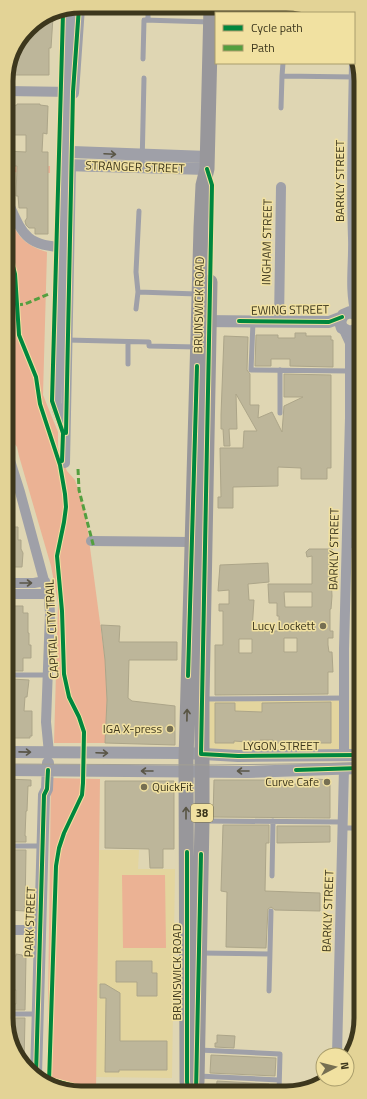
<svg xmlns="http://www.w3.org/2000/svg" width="367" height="1099" font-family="'Titillium Web',sans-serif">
<rect width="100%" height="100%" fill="#dfd6b3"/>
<!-- built -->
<path fill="#e3d59e" d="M360,700V749L206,750L208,701Z
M351,774H361V828H348Z
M99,850H139L138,869H175L172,1078L96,1077Z"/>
<!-- green -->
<path fill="#ebb294" d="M6,166H50V173L6,172Z
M6,212C18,235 21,244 47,252L43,395L58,432V447L61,456L67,471L75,480L85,510L105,660L107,700L105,743H54L58,603L51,566L19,456L17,447L7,433Z
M51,778L100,779L96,1092H66L47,1081Z
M122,875H165L166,948H123Z"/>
<!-- building -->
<path fill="#bdb69a" stroke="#aca589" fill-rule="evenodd" d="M53,17L51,48H49V75H6L14,48L31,25Z
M17,104H40V105L48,106L47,134L43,133L42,152H48V234H35V228H29L26,225L25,221L27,218V208H19L18,196H16L17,166H6V151L26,152V135H6V114H10V112H12V106L17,105Z
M295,333H306V336H331V340H333V367L290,366V359H271V366H255L256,335H278V338H295Z
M224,336L248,337L247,370L250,374V405H259L258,418L272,412L282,432L284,406L303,397H284V374L331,375V468H327V479H301V468L278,467V486L233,487V508H218V497H221L220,448H243L244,431H257L236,394L237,429H229L230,446H224L223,429H221V415Z
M7,516L13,517V527H18V540H21V549L23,553L22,567H7Z
M309,549H332L333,556H330L332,596L331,609H330V631H333V638H328V645L329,652H332L333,672H328V694L215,695V645H223V611H219V604H229V590L218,591L220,565L268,563L269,582L248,584L249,600H254L252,631H279V616H277V603H269L268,584H312V556L307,557L306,552ZM284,592H312V607H285ZM284,638H297V652H284ZM239,639H252V653H239Z
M7,606H23V613H28V633H29V645H31V658H23V671H7Z
M101,625L120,626L119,642H177V660H129L128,698L132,701L175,706V745L105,743L107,700L105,660Z
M12,679L29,680L27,697H25L24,711H32V736H30V738H9L10,700L7,699V685H12Z
M331,702V743H273V740H260V743L234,741V743H215V703H235V711L262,712V703Z
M7,779L31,780V786H28L27,811H26L25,836H26V842H10L11,821L7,820V810H9V797H7Z
M315,779L330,780V818L213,817L214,780H293V784H315Z
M105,781H174V849H163V868H150L149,849L105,848Z
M223,825H269V843H266L265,891L320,893V911L275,910L271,907L268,909L266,948L226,947L227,892L221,891Z
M277,826H330V842L277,843Z
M7,850H26L25,911L7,910Z
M16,954L22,955V956H26L25,1010H7V1003L16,1004V990H7V956H16Z
M116,961H152V973H157V996H137V982H116Z
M100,984H105L120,993V1041H167V1070H119V1072H105L106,998H100Z
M7,1018H25L24,1064L7,1033Z
M217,1035L235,1036L234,1048L215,1047V1043H217Z
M211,1055L276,1058L275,1076L210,1073Z
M217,1081L269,1084V1092H216Z"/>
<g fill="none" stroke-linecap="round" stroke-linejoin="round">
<!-- service -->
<path stroke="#9fa0a8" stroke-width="5" d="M148,20V6
M143,59L144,20L210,22
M282,76L283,63
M281,108L282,76L354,77
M142,167L144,78
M138,292L197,294
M136,309L138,292L136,272L139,211
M253,322L251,370L349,371
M67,340L149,342V346L197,347
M128,364V342
M280,370V413
M7,675H48
M203,699L345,698
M203,821L343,822
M343,828H361
M7,846H42
M272,876L273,821
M201,953L270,954
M269,991L271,911
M7,1014H37
M199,1050L280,1054L279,1092
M198,1076L279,1080"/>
<!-- minor -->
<path stroke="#9fa0a8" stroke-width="10" d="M354,63C353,121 351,180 353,238C354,263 349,289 356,314
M6,91L72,92
M63,165L56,403L57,410L64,428
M6,198C22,232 24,247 66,247
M279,322L281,187
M7,451L20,492L49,599L50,613L46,722L49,753
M65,463L71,165
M91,541L192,542
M347,543H360
M7,583H34L45,581
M7,594H48
M344,756V649L350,418V343L344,330
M7,930H40
M337,1055L344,768"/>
<!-- tertiary -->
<path stroke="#9fa0a8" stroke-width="12" d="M67,11L63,165L207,169
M73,93L79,7
M72,152L208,157
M200,321L329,322L342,317
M360,322L357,315L350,312L343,315L340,322L342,328L350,332L357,329L360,322
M7,752L186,753L238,756L360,755
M7,770L247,772L360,768
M36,1075L44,795L47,789L48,763"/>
<!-- primary -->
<path stroke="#98979b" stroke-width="15" d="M197,1082L202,821V699L210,282
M188,1092L187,1081L186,760L201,228L203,185L207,169L211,7"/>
<!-- tram -->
<path stroke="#a3a094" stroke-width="1" d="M7,764L213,765L360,763"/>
<!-- quiet -->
<path stroke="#539f3f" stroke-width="3" stroke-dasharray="6 3" stroke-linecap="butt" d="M17,305L25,304L49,294
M78,469L79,490L94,548"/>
<!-- cycleway casing -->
<g stroke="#f1e1a1" stroke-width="6">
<path id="cycleway" d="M207,169L212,185L201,754L238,756L360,755
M6,247L11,259L15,274L19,335L36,377L40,404L60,465L65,494L66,507L64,522L57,556L62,611L64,674L69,697L79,717L84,732L83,783L82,795L64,833L59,848L56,866L49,1082
M239,321L329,322L342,317
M66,433L73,92L79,7
M62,461L63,433L52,401L63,13
M188,676L197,366
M296,770L360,768
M187,852V1081L188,1092
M36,1075L44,795L47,789L48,770
M44,1079L51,1080L96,1092
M196,1092L201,854"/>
</g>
<!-- cycleway -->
<use href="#cycleway" stroke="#00873e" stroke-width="4"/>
</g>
<!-- one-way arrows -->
<defs><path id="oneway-shaft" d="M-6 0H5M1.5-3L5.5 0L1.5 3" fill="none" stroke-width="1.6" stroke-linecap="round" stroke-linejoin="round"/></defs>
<g stroke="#5a5647">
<use href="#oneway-shaft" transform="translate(110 154) rotate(3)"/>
<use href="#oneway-shaft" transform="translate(26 583)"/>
<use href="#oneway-shaft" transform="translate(25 752) rotate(1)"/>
<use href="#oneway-shaft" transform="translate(102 753) rotate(2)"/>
<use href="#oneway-shaft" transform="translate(147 771) rotate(-180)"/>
<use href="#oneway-shaft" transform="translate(243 771) rotate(180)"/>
</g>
<g stroke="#585443">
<use href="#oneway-shaft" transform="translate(187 715) rotate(-89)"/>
<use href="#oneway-shaft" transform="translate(186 813) rotate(-90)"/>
</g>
<!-- markers -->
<g fill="#766f52" stroke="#f1e1a1" stroke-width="1.5">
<circle cx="323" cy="626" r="4"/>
<circle cx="170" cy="729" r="4"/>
<circle cx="327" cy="782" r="4"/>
<circle cx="144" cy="787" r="4"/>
</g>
<g text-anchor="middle" stroke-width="3" stroke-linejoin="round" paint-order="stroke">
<!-- shield labels -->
<rect fill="#f1e1a1" stroke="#736a45" stroke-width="1" x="191" y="804" width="22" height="18" rx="3"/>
<g font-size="11" font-weight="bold" fill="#3d371d">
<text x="202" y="817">38</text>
</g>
<!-- street labels -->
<g font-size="12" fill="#3d371d" stroke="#f1e1a1">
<text transform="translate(135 167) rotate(2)" y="4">STRANGER STREET</text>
<text transform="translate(340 181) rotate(-90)" y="4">BARKLY STREET</text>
<text transform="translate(267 242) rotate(-89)" y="4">INGHAM STREET</text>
<text transform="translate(199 305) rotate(-89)" y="4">BRUNSWICK ROAD</text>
<text transform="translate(290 310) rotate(-1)" y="4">EWING STREET</text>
<text transform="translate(334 549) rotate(-89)" y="4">BARKLY STREET</text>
<text transform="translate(52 629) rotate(-93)" y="4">CAPITAL CITY TRAIL</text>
<text x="281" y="750">LYGON STREET</text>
<text transform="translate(328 911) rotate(-88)" y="4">BARKLY STREET</text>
<text transform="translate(30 922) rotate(-88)" y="4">PARK STREET</text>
<text transform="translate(177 972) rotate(-90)" y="4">BRUNSWICK ROAD</text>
</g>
<!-- poi labels -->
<g font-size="12" fill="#3d371d" stroke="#f1e1a1" text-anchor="end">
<text x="315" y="630">Lucy Lockett</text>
<text x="162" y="733">IGA X-press</text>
<text x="319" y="786">Curve Cafe</text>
<text x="152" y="791" text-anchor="start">QuickFit</text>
</g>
</g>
<!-- crop -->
<path d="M0 0H367V1099H0ZM81 13H286A68 68 0 0 1 354 81V1018A68 68 0 0 1 286 1086H81A68 68 0 0 1 13 1018V81A68 68 0 0 1 81 13Z" fill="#e3d396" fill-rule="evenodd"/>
<path fill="none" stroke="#3d371d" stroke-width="5" d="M81 13H286A68 68 0 0 1 354 81V1018A68 68 0 0 1 286 1086H81A68 68 0 0 1 13 1018V81A68 68 0 0 1 81 13Z"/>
<!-- legend -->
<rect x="215" y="12" width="140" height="52" fill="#f1e1a1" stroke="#a99d6c"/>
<rect x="223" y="25" width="20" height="6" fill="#00873e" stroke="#a99d6c"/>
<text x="251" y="32" font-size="12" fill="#3d371d">Cycle path</text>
<rect x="223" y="45" width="20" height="6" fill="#539f3f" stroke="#a99d6c"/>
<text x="251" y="52" font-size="12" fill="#3d371d">Path</text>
<!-- north arrow -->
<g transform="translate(335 1067) rotate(83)"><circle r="19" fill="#f1e1a1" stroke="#a99d6c"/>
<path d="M0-3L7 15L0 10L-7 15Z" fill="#766f52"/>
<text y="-6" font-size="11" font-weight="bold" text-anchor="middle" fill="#3d371d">N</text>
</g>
</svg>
